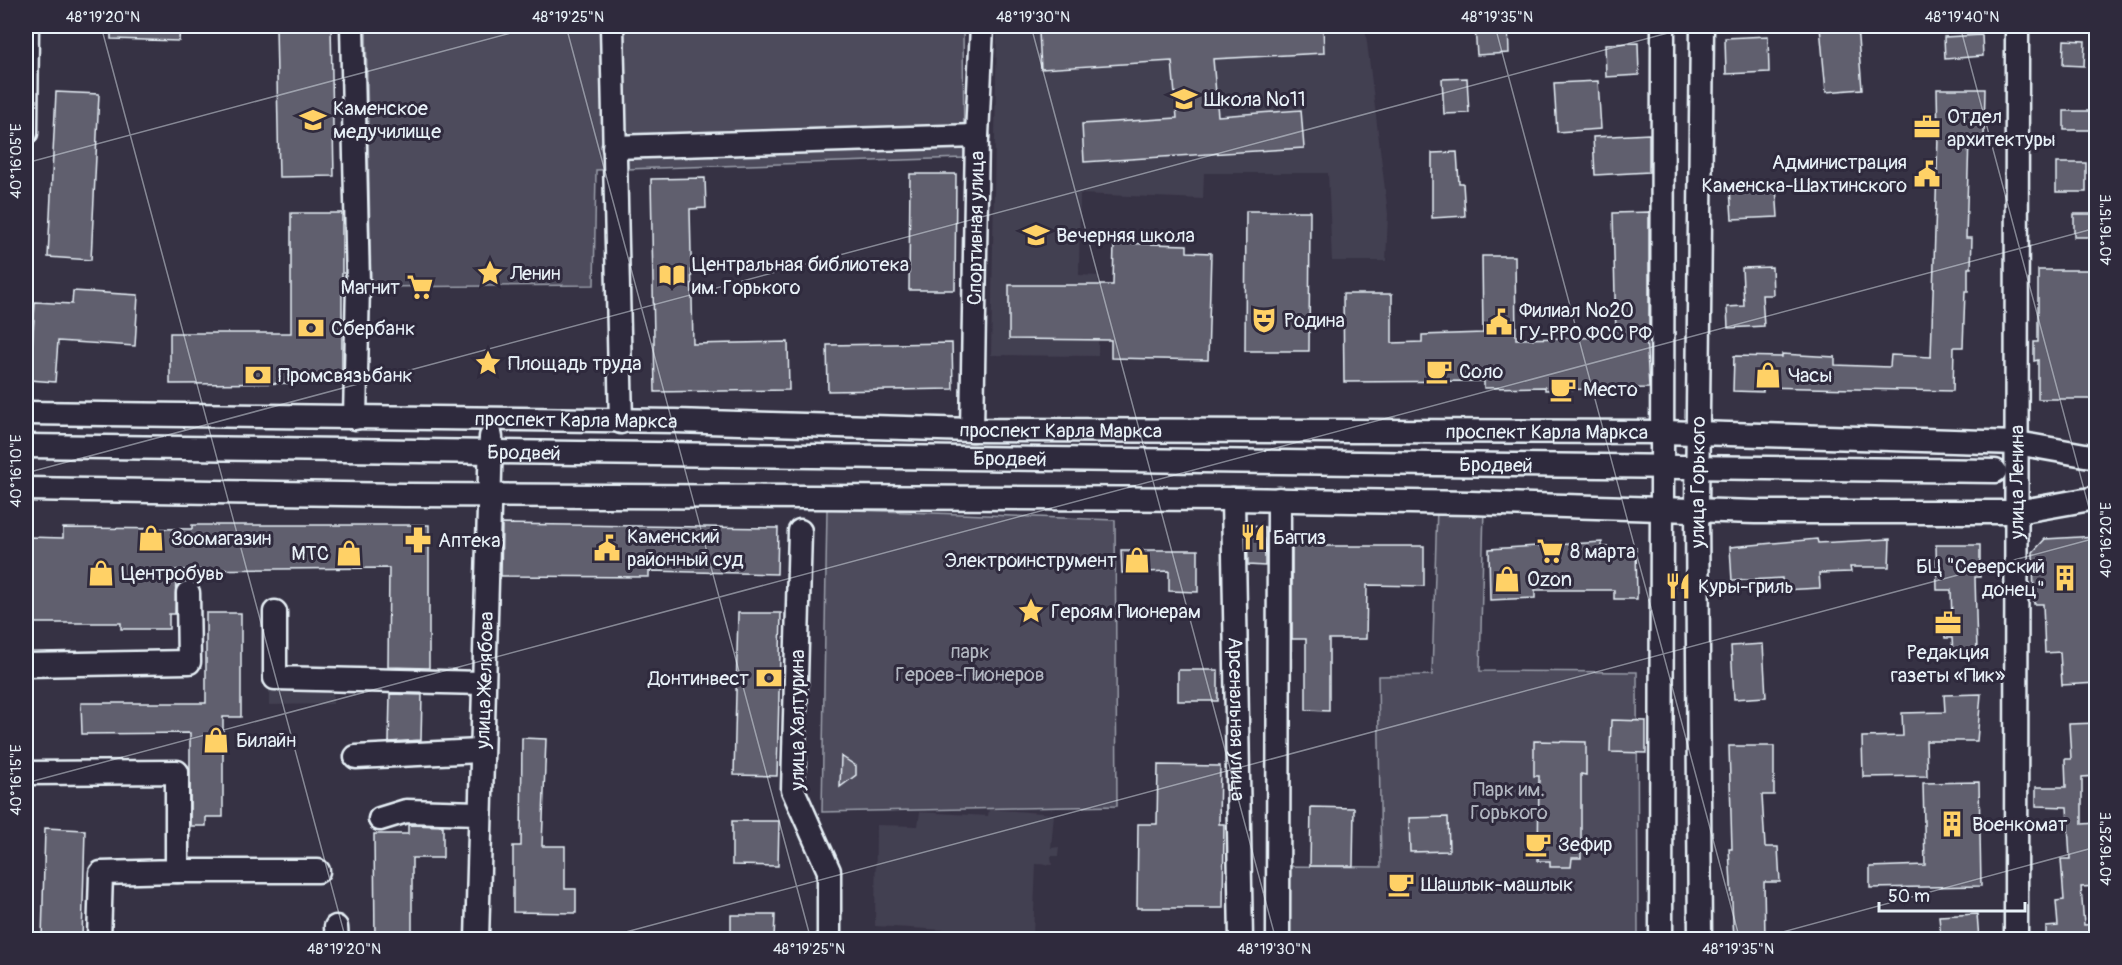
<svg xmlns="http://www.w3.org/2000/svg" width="2122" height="965" font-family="Pangolin,sans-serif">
<rect width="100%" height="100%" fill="#363244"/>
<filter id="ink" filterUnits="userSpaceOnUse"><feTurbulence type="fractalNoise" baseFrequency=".0167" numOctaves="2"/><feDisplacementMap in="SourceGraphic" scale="12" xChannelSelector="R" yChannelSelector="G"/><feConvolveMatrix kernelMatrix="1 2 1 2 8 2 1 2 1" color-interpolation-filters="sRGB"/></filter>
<g filter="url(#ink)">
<!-- built -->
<path fill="#433f51" d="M997,26H1365L1388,214L1386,261H1332L1328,173H1204L1203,199L1080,194L1079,275L1099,276L1098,356L991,355Z
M269,686H333V704L269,705Z
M989,809L1054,814L1051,848L1059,847L1058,856H1051L1052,865L1036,864L1033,935L875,926L876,825L918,826L920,812L988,816Z"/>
<!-- green -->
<path fill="#4d4b5c" stroke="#9a9eaa" stroke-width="1.5" d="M366,26H963L964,158L596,170L594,285L371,287Z
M1437,506L1484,507L1480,671L1637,672L1638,939L1278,940V866L1381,867L1378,676L1432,675Z
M827,509L1115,520L1117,806L822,812Z"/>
<!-- building -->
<path fill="#605e6e" stroke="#e8f1f8" stroke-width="1.5" d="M111,26H180L179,41L111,39Z
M276,26H331L334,176L279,177Z
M1164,26H1323L1324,53L1213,59L1218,116L1301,110L1304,148L1084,162L1082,124L1177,118L1172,61L1041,69L1039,32Z
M1508,26L1509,53L1477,55L1475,28Z
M1839,26H1857L1862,89L1826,92L1820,27Z
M1982,35L1983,56L1945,59L1944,37Z
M1768,36L1769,72L1726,74L1725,38Z
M2064,40L2085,41L2084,66L2063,65Z
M1638,43L1639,75L1606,77L1605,44Z
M1467,78L1469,113L1444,114L1442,79Z
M1598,81L1601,129L1557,132L1554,83Z
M1937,89H1985L1984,138H1969L1966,238H1972L1971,268H1968V291H1965L1963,347H1954L1953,391L1763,387V392L1733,391L1734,356L1782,357V354L1835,357V365L1890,367L1891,355L1931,357L1938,137Z
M56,92L99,94L91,260L48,257Z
M2064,111H2097V130H2064Z
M1649,134V172L1595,175L1593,137Z
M1457,152L1459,183H1463L1465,216L1432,218V153Z
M2056,163H2086V192H2056Z
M910,174H956L955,290H909Z
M705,178L706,208L690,209L693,344L788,342L789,390L655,392L651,179Z
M1776,187L1778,217L1732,219L1730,189Z
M1246,211H1310L1309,351H1245Z
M1649,212V333H1646L1649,388L1545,390V387L1484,388V381L1344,382L1343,294H1392V343L1422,342V335L1483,333L1482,256H1515L1516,339L1616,337L1613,213Z
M291,213H342V383L170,384V333H291Z
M2074,214H2097V237H2074Z
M1114,243L1187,245V252L1211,253L1208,360L1111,358V340L1009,339V285H1113Z
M1772,267L1773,295H1762L1764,326L1728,328L1727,307L1744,306L1742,268Z
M2038,270H2097V399H2038V360L2034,361V342H2038Z
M73,291L138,295L135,346L58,341L55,382L30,380L35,302L72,304Z
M952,343L953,389L828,391L827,345Z
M502,524L778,528L777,574L649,571V577L501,576Z
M192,525H429V668L388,667L389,568L176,570L175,614H169V629H121V623H26L28,537L63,538V528L192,529Z
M1247,526L1265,527V566L1248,565Z
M2097,536V683L2062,685L2060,652L2045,653L2043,604H2034L2033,552L2045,539Z
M1817,539L1818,543L1890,539L1889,567H1850L1851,572L1819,573L1820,588L1783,590L1782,578L1732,581L1730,547Z
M1602,542V547H1636L1637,599H1614V590H1535V598L1490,600L1489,549Z
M1936,545H1980V577H1975L1977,651L1953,653L1952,638H1945L1944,619H1952L1951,590H1937Z
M1292,546H1424V586L1367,585L1366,639H1329V711L1306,710V639H1292Z
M1121,550H1198V592L1169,591V571L1122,573Z
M206,613H241V717H223V817H206V826H190V733L82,734L81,703H206Z
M738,613H781L777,776L734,775Z
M1763,644L1766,697L1734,699L1731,646Z
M1178,670H1218V701H1178Z
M390,694L422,695L421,740L389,742Z
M1981,694L1977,741H1926L1927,776L1863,777L1862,737L1903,736L1902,713L1945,712L1944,695Z
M1611,720L1646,721V753L1610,752Z
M2097,723V776L2082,777V824L2097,823V886L2081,887L2084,925L2097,924V939H2046V927L2058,926L2056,901L2064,900L2061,859H2070L2067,807L2036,806V787H2066L2065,759H2071L2069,724Z
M522,738L546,739L542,846H565V889H576V913L513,912V846H521Z
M1534,741L1586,742V775L1581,774V858H1572L1571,867H1550V861H1538L1539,776H1534Z
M1729,746H1774V795H1762L1765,847H1778L1780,882H1764L1765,939H1734L1729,849H1732Z
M841,756L856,766V775L840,787Z
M1158,765L1220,766L1219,824H1224L1223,908H1137L1138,824H1157Z
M1979,782L1981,886L1870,888V867L1925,865L1923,783Z
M1311,807L1354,808L1353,866H1310Z
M1448,817L1449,851L1410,852L1409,818Z
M732,821H779L778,866L732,865Z
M408,825L443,826V858H412V939H375L374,834H408Z
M45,828L85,830L82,939H42Z
M1977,914L1979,939H1941L1939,916Z
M731,915H775L774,939H731Z"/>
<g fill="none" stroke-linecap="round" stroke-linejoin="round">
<!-- minor casing -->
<g stroke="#e8f1f8" stroke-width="27">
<g id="minor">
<path d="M352,26L358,285L355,418"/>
<path d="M612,26L621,422"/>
<path d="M26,133L27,26"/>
<path d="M614,147L977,136"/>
<path id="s1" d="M26,413L675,421L972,430L1663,432L2017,443L2096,457"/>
<path id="s2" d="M972,430L977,136L982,26"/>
<path id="s3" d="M26,446L1995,471"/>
<path d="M26,489L405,495L1233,499L1471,503L1755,512H2017L2096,498"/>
<path id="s4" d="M1233,499L1241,940"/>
<path d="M800,531L793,790L829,871V940"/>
<path d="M275,612V678L483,683"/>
<path d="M26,665L189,662L188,593"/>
<path d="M356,757L480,751"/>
<path d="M26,773L177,772V871L101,873L99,940"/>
<path d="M380,819L406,811L479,813"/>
<path d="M177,871H318"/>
<path d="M336,927L337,940"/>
<path id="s5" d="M477,940L491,437"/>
<path d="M1278,940L1279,499"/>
<path d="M1661,940L1663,26"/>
<path id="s6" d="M1700,940L1697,509L1702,26"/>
<path id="s7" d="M2016,940L2017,26"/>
</g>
</g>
<!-- minor -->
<use href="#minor" stroke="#2f2a3d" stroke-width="22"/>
</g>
</g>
<!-- ticks -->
<path fill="none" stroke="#e8f1f8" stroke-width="1.5" stroke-opacity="0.45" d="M101,26L346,940M566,26L811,940M1031,26L1276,940M1495,26L1740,940M1960,26L2096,534M26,163L537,26M26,473L1694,26M26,783L2096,228M596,940L2096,538M1753,940L2096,847"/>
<!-- icons -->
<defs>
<g id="school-bare" transform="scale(2.07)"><path d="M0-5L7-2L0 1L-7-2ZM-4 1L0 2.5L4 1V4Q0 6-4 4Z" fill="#ffd166" stroke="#2f2a3d" stroke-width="2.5" paint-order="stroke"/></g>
<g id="university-bare" transform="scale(2.07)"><path d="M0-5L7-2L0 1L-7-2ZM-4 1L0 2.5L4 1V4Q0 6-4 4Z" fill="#ffd166" stroke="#2f2a3d" stroke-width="2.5" paint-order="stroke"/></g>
<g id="office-bare" transform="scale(2.07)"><path d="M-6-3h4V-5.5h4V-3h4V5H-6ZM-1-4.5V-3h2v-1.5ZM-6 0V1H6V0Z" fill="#ffd166" stroke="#2f2a3d" stroke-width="2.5" paint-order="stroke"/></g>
<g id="civic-bare" transform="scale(2.07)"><path d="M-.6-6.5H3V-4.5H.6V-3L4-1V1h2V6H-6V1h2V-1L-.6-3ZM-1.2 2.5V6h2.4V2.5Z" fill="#ffd166" stroke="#2f2a3d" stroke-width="2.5" paint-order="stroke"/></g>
<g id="sight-bare" transform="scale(2.07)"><path d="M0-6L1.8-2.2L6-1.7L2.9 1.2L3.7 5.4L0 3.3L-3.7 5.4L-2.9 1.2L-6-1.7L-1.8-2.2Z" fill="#ffd166" stroke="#2f2a3d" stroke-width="2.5" paint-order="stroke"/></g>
<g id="library-bare" transform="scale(2.07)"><path d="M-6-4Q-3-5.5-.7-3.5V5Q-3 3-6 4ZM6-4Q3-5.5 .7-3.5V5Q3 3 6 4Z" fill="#ffd166" stroke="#2f2a3d" stroke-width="2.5" paint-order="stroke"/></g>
<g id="supermarket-bare" transform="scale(2.07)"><path d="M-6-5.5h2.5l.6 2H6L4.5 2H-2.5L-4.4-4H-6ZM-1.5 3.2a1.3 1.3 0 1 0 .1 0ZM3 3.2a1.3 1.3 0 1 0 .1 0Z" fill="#ffd166" stroke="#2f2a3d" stroke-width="2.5" paint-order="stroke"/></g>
<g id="theatre-bare" transform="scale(2.07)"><path d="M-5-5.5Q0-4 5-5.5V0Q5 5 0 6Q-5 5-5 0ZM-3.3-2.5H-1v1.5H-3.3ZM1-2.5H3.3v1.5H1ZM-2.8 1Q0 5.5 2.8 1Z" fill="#ffd166" stroke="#2f2a3d" stroke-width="2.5" paint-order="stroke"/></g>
<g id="bank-bare" transform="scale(2.07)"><path d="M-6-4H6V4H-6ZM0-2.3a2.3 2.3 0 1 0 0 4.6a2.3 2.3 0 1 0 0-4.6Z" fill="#ffd166" stroke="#2f2a3d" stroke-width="2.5" paint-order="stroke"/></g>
<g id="cafe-bare" transform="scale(2.07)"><path d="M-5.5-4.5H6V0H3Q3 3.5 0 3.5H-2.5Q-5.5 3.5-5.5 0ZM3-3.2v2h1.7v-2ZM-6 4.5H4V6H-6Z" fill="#ffd166" stroke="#2f2a3d" stroke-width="2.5" paint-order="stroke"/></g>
<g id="shop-bare" transform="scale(2.07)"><path d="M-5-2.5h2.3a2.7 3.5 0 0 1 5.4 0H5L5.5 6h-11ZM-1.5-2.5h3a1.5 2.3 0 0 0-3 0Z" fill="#ffd166" stroke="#2f2a3d" stroke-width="2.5" paint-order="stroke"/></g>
<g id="restaurant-bare" transform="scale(2.07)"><path d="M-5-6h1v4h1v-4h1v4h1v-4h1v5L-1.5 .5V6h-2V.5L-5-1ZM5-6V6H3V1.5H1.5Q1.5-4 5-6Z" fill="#ffd166" stroke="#2f2a3d" stroke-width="2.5" paint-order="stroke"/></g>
<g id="pharmacy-bare" transform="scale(2.07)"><path d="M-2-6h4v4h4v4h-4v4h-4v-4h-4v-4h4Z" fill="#ffd166" stroke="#2f2a3d" stroke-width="2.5" paint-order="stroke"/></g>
<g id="building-bare" transform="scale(2.07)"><path d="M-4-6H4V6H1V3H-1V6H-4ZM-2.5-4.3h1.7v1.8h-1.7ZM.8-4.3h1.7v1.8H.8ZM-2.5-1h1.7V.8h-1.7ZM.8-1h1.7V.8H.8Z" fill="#ffd166" stroke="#2f2a3d" stroke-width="2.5" paint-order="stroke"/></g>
</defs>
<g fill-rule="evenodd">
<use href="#school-bare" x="1184" y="99"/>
<use href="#university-bare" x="313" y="120"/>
<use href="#office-bare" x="1927" y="127"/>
<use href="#civic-bare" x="1927" y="174"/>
<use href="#school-bare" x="1036" y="235"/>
<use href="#sight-bare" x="490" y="273"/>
<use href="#library-bare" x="672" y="275"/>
<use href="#supermarket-bare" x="420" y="287"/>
<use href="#theatre-bare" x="1264" y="320"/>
<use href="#civic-bare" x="1499" y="322"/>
<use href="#bank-bare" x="311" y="328"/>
<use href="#sight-bare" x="488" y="363"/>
<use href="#cafe-bare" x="1439" y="371"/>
<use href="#bank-bare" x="258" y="375"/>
<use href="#shop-bare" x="1768" y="375"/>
<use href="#cafe-bare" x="1563" y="389"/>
<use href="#restaurant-bare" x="1253" y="537"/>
<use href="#shop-bare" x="151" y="538"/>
<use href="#pharmacy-bare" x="418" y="540"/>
<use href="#civic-bare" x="607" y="548"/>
<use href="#supermarket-bare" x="1550" y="551"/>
<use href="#shop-bare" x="349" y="553"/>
<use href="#shop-bare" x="1137" y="560"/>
<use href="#shop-bare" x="101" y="573"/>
<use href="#building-bare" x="2065" y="578"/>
<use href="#shop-bare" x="1507" y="579"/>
<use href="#restaurant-bare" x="1678" y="586"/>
<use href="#sight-bare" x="1031" y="611"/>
<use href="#office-bare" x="1948" y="623"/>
<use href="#bank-bare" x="769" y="678"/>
<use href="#shop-bare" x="216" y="740"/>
<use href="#building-bare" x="1952" y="824"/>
<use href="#cafe-bare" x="1538" y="844"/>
<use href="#cafe-bare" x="1401" y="884"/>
</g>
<g text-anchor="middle" stroke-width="6" stroke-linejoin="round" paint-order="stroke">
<!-- poi labels -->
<g font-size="20" fill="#e8f1f8" stroke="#2f2a3d" text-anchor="start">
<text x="1204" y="106">Школа №11</text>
<text x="333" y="115">Каменское<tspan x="333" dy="23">медучилище</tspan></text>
<text x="1947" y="123">Отдел<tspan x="1947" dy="23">архитектуры</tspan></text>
<text x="1907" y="169" text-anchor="end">Администрация<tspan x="1907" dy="23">Каменска-Шахтинского</tspan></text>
<text x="1056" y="242">Вечерняя школа</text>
<text x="692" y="271">Центральная библиотека<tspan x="692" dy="23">им. Горького</tspan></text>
<text x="510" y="280">Ленин</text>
<text x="400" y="294" text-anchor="end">Магнит</text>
<text x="1519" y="317">Филиал №20<tspan x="1519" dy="23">ГУ-РРО ФСС РФ</tspan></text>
<text x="1284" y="327">Родина</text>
<text x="331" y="335">Сбербанк</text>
<text x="508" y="370">Площадь труда</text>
<text x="1459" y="378">Соло</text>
<text x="278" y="382">Промсвязьбанк</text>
<text x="1788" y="382">Часы</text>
<text x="1583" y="396">Место</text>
<text x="627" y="543">Каменский<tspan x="627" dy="23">районный суд</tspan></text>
<text x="1273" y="544">Баггиз</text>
<text x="171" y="545">Зоомагазин</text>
<text x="438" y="547">Аптека</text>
<text x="1570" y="558">8 марта</text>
<text x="329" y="560" text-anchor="end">МТС</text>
<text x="1117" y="567" text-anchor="end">Электроинструмент</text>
<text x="2045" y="573" text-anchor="end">БЦ "Северский<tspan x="2045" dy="23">донец"</tspan></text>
<text x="121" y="580">Центробувь</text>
<text x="1527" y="586">Ozon</text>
<text x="1698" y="593">Куры-гриль</text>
<text x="1051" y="618">Героям Пионерам</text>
<text x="1948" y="659" text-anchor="middle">Редакция<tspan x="1948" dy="23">газеты «Пик»</tspan></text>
<text x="749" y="685" text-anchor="end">Донтинвест</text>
<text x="236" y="747">Билайн</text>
<text x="1972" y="831">Военкомат</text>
<text x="1558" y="851">Зефир</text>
<text x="1421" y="891">Шашлык-машлык</text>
</g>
<!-- street labels -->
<g font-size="20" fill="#e8f1f8" stroke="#2f2a3d">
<text dy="7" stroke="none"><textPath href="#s2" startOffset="202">Спортивная улица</textPath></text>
<text dy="7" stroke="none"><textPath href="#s1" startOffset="550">проспект Карла Маркса</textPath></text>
<text dy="7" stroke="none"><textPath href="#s1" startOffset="1035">проспект Карла Маркса</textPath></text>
<text dy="7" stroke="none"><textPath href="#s1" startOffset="1521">проспект Карла Маркса</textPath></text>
<text dy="7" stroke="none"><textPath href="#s3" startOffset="498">Бродвей</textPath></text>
<text dy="7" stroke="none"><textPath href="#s3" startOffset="984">Бродвей</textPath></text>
<text dy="7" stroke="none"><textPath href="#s3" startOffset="1470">Бродвей</textPath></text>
<text dy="7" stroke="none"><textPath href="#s6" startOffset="458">улица Горького</textPath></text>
<text dy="7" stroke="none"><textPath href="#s7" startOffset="458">улица Ленина</textPath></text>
<text dy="7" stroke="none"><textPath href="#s5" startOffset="260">улица Желябова</textPath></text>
<text dy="7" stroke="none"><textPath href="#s4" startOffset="220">Арсенальная улица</textPath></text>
<text transform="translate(797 720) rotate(-90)" y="7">улица Халтурина</text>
</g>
<!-- park labels -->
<g font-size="20" fill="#b2b7c1" stroke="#2f2a3d">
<text x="970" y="658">парк<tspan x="970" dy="23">Героев-Пионеров</tspan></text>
<text x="1509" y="796">Парк им.<tspan x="1509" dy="23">Горького</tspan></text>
</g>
</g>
<!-- margin -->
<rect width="2122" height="965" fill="none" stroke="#2f2a3d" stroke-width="66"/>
<!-- scale -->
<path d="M1879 902v9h146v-9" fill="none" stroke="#e8f1f8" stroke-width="3"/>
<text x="1888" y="902" font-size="18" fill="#e8f1f8" stroke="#2f2a3d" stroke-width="4.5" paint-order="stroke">50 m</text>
<rect x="33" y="33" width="2056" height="899" fill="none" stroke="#e8f1f8" stroke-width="2"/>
<g font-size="15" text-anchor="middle" fill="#e8f1f8">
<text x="103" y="22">48°19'20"N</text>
<text x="568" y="22">48°19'25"N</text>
<text x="1033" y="22">48°19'30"N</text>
<text x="1497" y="22">48°19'35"N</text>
<text x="1962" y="22">48°19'40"N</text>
<text transform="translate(16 161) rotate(-90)" y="5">40°16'05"E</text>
<text transform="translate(2106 230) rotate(-90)" y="5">40°16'15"E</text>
<text transform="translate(16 471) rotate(-90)" y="5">40°16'10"E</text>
<text transform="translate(2106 540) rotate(-90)" y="5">40°16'20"E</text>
<text transform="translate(16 780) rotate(-90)" y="5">40°16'15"E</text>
<text transform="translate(2106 849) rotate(-90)" y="5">40°16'25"E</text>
<text x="344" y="954">48°19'20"N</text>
<text x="809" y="954">48°19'25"N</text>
<text x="1274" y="954">48°19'30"N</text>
<text x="1738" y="954">48°19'35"N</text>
</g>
</svg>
